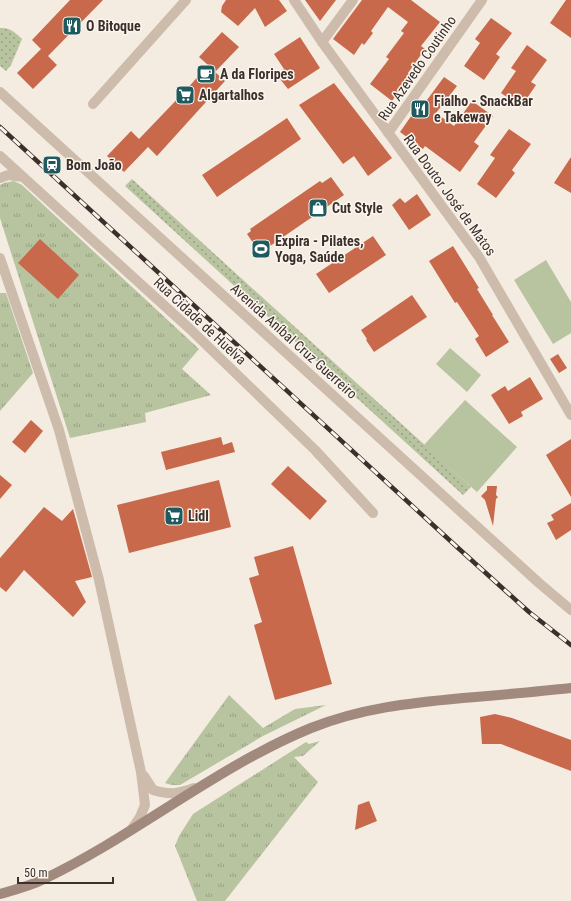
<svg xmlns="http://www.w3.org/2000/svg" width="571" height="901" font-family="'Roboto Condensed',sans-serif">
<defs>
<pattern id="grass-tufts" width="24" height="20" patternUnits="userSpaceOnUse"><rect width="24" height="20" fill="#b8c4a0"/><path d="M3 7l-1-3M5 7V3M7 7l1-3M15 17l-1-3M17 17v-4M19 17l1-3" fill="none" stroke="#97a083"/></pattern>
<pattern id="park-dots" width="8" height="8" patternUnits="userSpaceOnUse"><rect width="8" height="8" fill="#b8c4a0"/><path d="M2 2h.1M6 6h.1" fill="none" stroke="#97a083" stroke-width="1.8" stroke-linecap="round"/></pattern>
</defs>
<rect width="100%" height="100%" fill="#f4ebe1"/>
<!-- grass -->
<path fill="url(#grass-tufts)" d="M14,181L22,185L199,349L182,369L211,395L145,413L146,422L70,438L0,218V185L4,183Z
M0,293H6L33,373L0,411Z
M229,695L263,728L295,709L326,705L263,736L180,785H172L165,783Z
M320,741L303,756L294,757L318,782L225,901H197L175,846L179,836L193,814L306,742L309,744Z"/>
<!-- park -->
<path fill="url(#park-dots)" d="M0,28C10,27 16,33 22,39L11,65L6,71L0,66Z
M132,179L471,487L463,495L125,186Z"/>
<!-- pitch -->
<path fill="#b8c4a0" d="M546,260L571,302V333L553,344L514,280Z
M450,348L481,375L467,392L436,364Z
M465,400L517,447L477,492L424,445Z"/>
<!-- building -->
<path fill="#c8694b" d="M70,0H103L48,56L57,65L33,89L17,73L41,49L32,40Z
M226,0H279L287,11L265,27L255,8L238,26L221,12L222,6Z
M305,0H336L320,21Z
M362,0H411L440,22L421,46L425,49L408,73L411,75L392,101L370,84L389,59L386,57L404,33L401,31L408,22L388,7L371,31L373,33L364,45L362,43L354,55L333,39Z
M566,0H571V38L550,23Z
M491,18L512,33L496,54L500,57L484,80L464,66L480,43L475,39Z
M222,32L239,47L215,72L225,81L157,156L148,147L124,172L107,156L131,131L139,139L186,90L208,65L199,57Z
M300,37L320,68L288,89L276,74L284,69L274,54Z
M527,45L547,60L531,82L536,85L521,107L501,93L516,71L511,68Z
M444,77L457,86L436,113L454,126L472,101L493,116L474,142L479,146L460,172L425,146L423,149L400,132L421,102L424,104Z
M334,83L392,158L368,176L354,156L343,164L299,105Z
M287,118L301,139L217,197L202,175Z
M509,129L531,144L512,170L515,173L496,198L477,184L495,158L490,155Z
M571,157V193L554,183Z
M331,177L344,195L260,253L247,234L251,231L250,229L320,181L322,183Z
M417,194L431,215L409,230L392,205L400,198L405,203Z
M373,236L386,255L329,293L316,274Z
M40,239L79,275L58,299L18,263Z
M453,246L479,288L477,289L493,315H492L509,342L486,357L475,339L479,336L457,302L455,303L429,261Z
M412,295L427,317L374,352L366,340L367,339L361,330Z
M558,354L567,368L559,373L550,359Z
M530,377L543,399L521,412L523,416L509,424L491,395L505,386L508,391Z
M31,420L43,431L25,453L12,442Z
M221,437L223,445L232,442L235,452L166,470L161,452Z
M571,439V497L546,455Z
M288,466L327,501L310,520L271,484Z
M0,475L12,485L0,499Z
M219,480L231,527L129,553L117,505Z
M487,486H497L496,495L498,497L496,499L493,526L485,500L481,496L487,490Z
M571,503V530L556,540L547,523L554,520L551,515Z
M44,507L62,521L73,509L92,577L75,581L86,602L73,617L24,570L6,592L0,587V558Z
M293,546L332,684L275,700L254,625L262,622L249,578L259,575L254,557Z
M495,714L512,718L571,740V771L501,744H482L480,717Z
M369,801L377,821L355,830L358,805Z"/>
<g fill="none" stroke-linecap="round" stroke-linejoin="round">
<!-- minor -->
<path stroke="#cdbbac" stroke-width="10" d="M322,42L353,0
M93,104L186,0
M388,133L482,0
M0,156L190,329L315,450L373,513
M0,178L8,175L23,177
M0,258L59,430L99,580L141,772L145,805L140,817L131,830
M144,776L153,790C169,795 179,794 194,788"/>
<!-- tertiary -->
<path stroke="#cdbbac" stroke-width="10" d="M294,0L322,42L479,257L571,415
M0,92L539,583L571,610"/>
<!-- secondary -->
<path stroke="#a18a7d" stroke-width="10" d="M0,894C14,890 30,886 44,879C136,835 216,767 311,728C361,708 410,703 463,698C499,695 535,692 571,688"/>
<!-- rail casing -->
<g stroke="#3b302b" stroke-width="4.5">
<path id="rail" d="M0,127L457,547L529,612L571,645"/>
</g>
<!-- rail -->
<use href="#rail" stroke="#fbf5ee" stroke-width="3" stroke-dasharray="9" stroke-linecap="butt"/>
</g>
<!-- icons -->
<defs>
<g id="restaurant-square" transform="scale(1)"><rect x="-9" y="-9" width="18" height="18" rx="4" fill="#1f5a5e" stroke="#fbf5ee"/><path d="M-5-6h1v4h1v-4h1v4h1v-4h1v5L-1.5 .5V6h-2V.5L-5-1ZM5-6V6H3V1.5H1.5Q1.5-4 5-6Z" fill="#fff"/></g>
<g id="cafe-square" transform="scale(1)"><rect x="-9" y="-9" width="18" height="18" rx="4" fill="#1f5a5e" stroke="#fbf5ee"/><path d="M-5.5-4.5H6V0H3Q3 3.5 0 3.5H-2.5Q-5.5 3.5-5.5 0ZM3-3.2v2h1.7v-2ZM-6 4.5H4V6H-6Z" fill="#fff"/></g>
<g id="supermarket-square" transform="scale(1)"><rect x="-9" y="-9" width="18" height="18" rx="4" fill="#1f5a5e" stroke="#fbf5ee"/><path d="M-6-5.5h2.5l.6 2H6L4.5 2H-2.5L-4.4-4H-6ZM-1.5 3.2a1.3 1.3 0 1 0 .1 0ZM3 3.2a1.3 1.3 0 1 0 .1 0Z" fill="#fff"/></g>
<g id="station-square" transform="scale(1)"><rect x="-9" y="-9" width="18" height="18" rx="4" fill="#1f5a5e" stroke="#fbf5ee"/><path d="M-3-6H3Q5-6 5-4V2Q5 4 3 4L4.5 6H3L1.5 4h-3L-3 6H-4.5L-3 4Q-5 4-5 2V-4Q-5-6-3-6ZM-3.5-4v3h7v-3ZM-3.5 1v1.5H-2V1ZM2 1v1.5H3.5V1Z" fill="#fff"/></g>
<g id="shop-square" transform="scale(1)"><rect x="-9" y="-9" width="18" height="18" rx="4" fill="#1f5a5e" stroke="#fbf5ee"/><path d="M-5-2.5h2.3a2.7 3.5 0 0 1 5.4 0H5L5.5 6h-11ZM-1.5-2.5h3a1.5 2.3 0 0 0-3 0Z" fill="#fff"/></g>
<g id="stadium-square" transform="scale(1)"><rect x="-9" y="-9" width="18" height="18" rx="4" fill="#1f5a5e" stroke="#fbf5ee"/><path d="M0-5a6.5 5 0 1 0 0 10a6.5 5 0 1 0 0-10ZM-3.5-1.8h7v3.6h-7Z" fill="#fff"/></g>
</defs>
<g fill-rule="evenodd">
<use href="#restaurant-square" x="72" y="26"/>
<use href="#cafe-square" x="206" y="74"/>
<use href="#supermarket-square" x="185" y="95"/>
<use href="#restaurant-square" x="420" y="109"/>
<use href="#station-square" x="52" y="165"/>
<use href="#shop-square" x="318" y="208"/>
<use href="#stadium-square" x="261" y="249"/>
<use href="#supermarket-square" x="174" y="516"/>
</g>
<g text-anchor="middle" stroke-width="3" stroke-linejoin="round" paint-order="stroke">
<!-- poi labels -->
<g font-size="14" font-weight="bold" fill="#3b302b" stroke="#fbf5ee" text-anchor="start">
<text x="86" y="31">O Bitoque</text>
<text x="220" y="79">A da Floripes</text>
<text x="199" y="100">Algartalhos</text>
<text x="434" y="106">Fialho - SnackBar<tspan x="434" dy="16">e Takeway</tspan></text>
<text x="66" y="170">Bom João</text>
<text x="332" y="213">Cut Style</text>
<text x="275" y="246">Expira - Pilates,<tspan x="275" dy="16">Yoga, Saúde</tspan></text>
<text x="188" y="521">Lidl</text>
</g>
<!-- street labels -->
<g font-size="14" fill="#3b302b" stroke="#fbf5ee">
<text transform="translate(417 68) rotate(-55)" y="5">Rua Azevedo Coutinho</text>
<text transform="translate(450 195) rotate(54)" y="5">Rua Doutor José de Matos</text>
<text transform="translate(200 321) rotate(43)" y="5">Rua Cidade de Huelva</text>
<text transform="translate(294 341) rotate(42)" y="5">Avenida Aníbal Cruz Guerreiro</text>
</g>
</g>
<!-- scale -->
<path d="M18 877v6h95v-6" fill="none" stroke="#3b302b" stroke-width="2"/>
<text x="24" y="877" font-size="12" fill="#3b302b" stroke="#fbf5ee" stroke-width="3" paint-order="stroke">50 m</text>
</svg>
